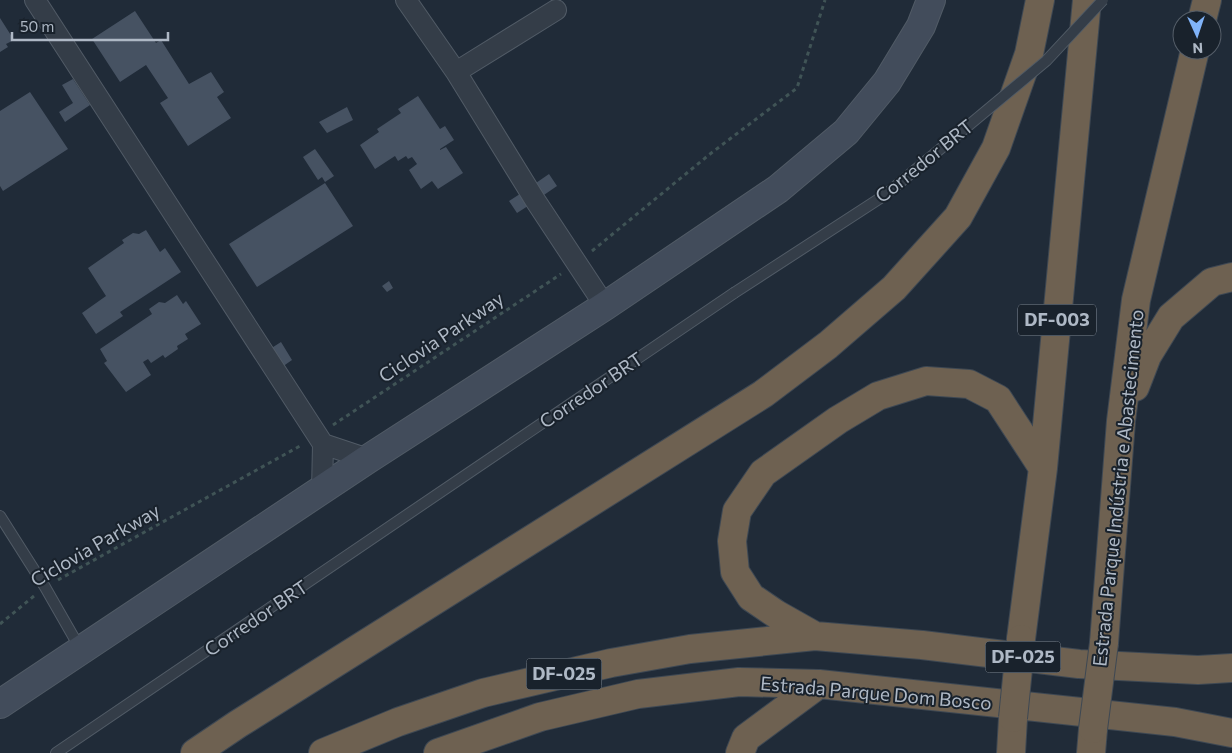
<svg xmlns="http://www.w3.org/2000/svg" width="1232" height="753" font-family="Commissioner,sans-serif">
<rect width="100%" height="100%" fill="#202b38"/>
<!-- building -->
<path fill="#465262" d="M135,11L156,43L161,40L189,84L211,72L224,92L217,97L231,118L188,146L160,103L168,98L146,65L120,82L92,39Z
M0,18L14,40L6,44L8,47L0,52Z
M73,79L90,105L65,122L59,112L73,103L62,85Z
M30,92L68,149L3,191L0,186V111Z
M418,96L440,129L445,126L454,140L440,149V150L446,147L463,173L438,189L432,181L421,189L409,170L417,164L412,157L408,159L406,156L398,161L395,156L375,169L360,145L379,132L377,129L401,113L398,109Z
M347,107L353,120L327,133L319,122Z
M315,149L334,176L325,182L322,177L318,180L303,157Z
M549,174L557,186L541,197L533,185Z
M325,183L353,226L257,287L229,244Z
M523,192L531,204L517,213L509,201Z
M146,230L160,252L165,248L181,272L120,312L123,316L96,334L82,313L106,296L88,268L124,243L122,240L133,233L139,234Z
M389,281L393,288L387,292L382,286Z
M177,295L183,304L186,301L201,324L185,334L188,339L177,346L178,349L165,358L163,355L151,363L148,359L143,362L151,375L126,392L104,363L107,361L100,349L152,314L149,309L159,302L165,303Z
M281,342L292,360L282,367L270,349Z"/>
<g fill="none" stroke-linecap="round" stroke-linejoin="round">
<!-- lane casing -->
<g stroke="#515b66" stroke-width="12">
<path id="lane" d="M0,516L45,587L81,650
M56,753L734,293"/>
</g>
<!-- street casing -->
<g stroke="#515b66" stroke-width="22">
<path id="street" d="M35,0L323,444L322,491
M406,0L456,72L535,200L605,306
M456,72L556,10
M323,444L368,459"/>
</g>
<!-- secondary casing -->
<g stroke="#515b66" stroke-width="30">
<path id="secondary" d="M0,704L368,459L605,306L778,189L846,132L887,82L921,26L931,0"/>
</g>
<!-- highway casing -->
<g stroke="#3e4853" stroke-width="30">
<path id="highway" d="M1202,20L1207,0
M1135,387L1147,356L1171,317L1212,282L1232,277
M815,636L776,614L751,597L735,572L732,541L737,511L763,473L838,420L878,396L926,381L969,384L998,399L1043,468
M1021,639L1043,468L1087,0
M1104,643L1121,421L1136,300L1195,50
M195,753L238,724L763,394L828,345L894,288L958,217L996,148L1029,54L1040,0
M323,753L398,722L483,693L611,663L690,649L815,636L922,645L1079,664L1198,670L1232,668
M438,753L540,717L638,694L739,682L819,684L1175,722L1232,733
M740,753L746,738L819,684
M1011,753L1013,718
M1091,753L1093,729"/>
</g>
<!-- path -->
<path stroke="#405456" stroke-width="3" stroke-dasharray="4 4" stroke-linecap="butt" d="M592,251L710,154L797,88L825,0
M333,425L561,274
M58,580L300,446
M0,624L34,596"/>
<!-- lane -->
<use href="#lane" stroke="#343d48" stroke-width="10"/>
<!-- street -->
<use href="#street" stroke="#343d48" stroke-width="20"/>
<!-- secondary -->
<use href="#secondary" stroke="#424c5b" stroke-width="28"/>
<!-- highway -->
<use href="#highway" stroke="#6e6151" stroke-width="28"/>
<!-- lane-bridge casing -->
<g stroke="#515b66" stroke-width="12" stroke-linecap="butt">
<path id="lane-bridge" d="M734,293L885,195L1046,61L1103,0"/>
</g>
<!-- highway-bridge casing -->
<g stroke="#3e4853" stroke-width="30" stroke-linecap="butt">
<path id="highway-bridge" d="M1013,718L1021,639
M1093,729L1104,643"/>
</g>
<!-- lane-bridge -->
<use href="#lane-bridge" stroke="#343d48" stroke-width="10"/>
<!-- highway-bridge -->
<use href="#highway-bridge" stroke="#6e6151" stroke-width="28"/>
</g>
<g text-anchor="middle" stroke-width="4" stroke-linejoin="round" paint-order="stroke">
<!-- shield labels -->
<g fill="#19222c" stroke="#818b97" stroke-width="1">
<rect x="1018" y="304.5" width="78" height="31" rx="4"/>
<rect x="985.5" y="641.5" width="75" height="31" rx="4"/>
<rect x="526.5" y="658.5" width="75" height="31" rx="4"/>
</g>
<g font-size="18" font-weight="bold" fill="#aeb8c5">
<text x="1057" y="326">DF-003</text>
<text x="1023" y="663">DF-025</text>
<text x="564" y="680">DF-025</text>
</g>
<!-- street labels -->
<g font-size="19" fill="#aeb8c5" stroke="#19222c">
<text transform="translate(924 161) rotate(-39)" y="7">Corredor BRT</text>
<text transform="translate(441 337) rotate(-34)" y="7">Ciclovia Parkway</text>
<text transform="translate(591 390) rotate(-34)" y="7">Corredor BRT</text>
<text transform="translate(1118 488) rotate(-84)" y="7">Estrada Parque Indústria e Abastecimento</text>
<text transform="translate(95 545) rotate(-30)" y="7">Ciclovia Parkway</text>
<text transform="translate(256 618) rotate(-34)" y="7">Corredor BRT</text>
<text transform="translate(876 693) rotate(5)" y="7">Estrada Parque Dom Bosco</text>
</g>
</g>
<!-- north arrow -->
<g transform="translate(1197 35) rotate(177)"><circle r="24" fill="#19222c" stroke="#555e69"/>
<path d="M0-4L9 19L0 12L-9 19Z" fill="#80b3f8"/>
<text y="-8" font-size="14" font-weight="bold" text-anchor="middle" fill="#aeb8c5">N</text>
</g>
<!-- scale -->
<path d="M12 32v8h156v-8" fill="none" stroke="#aeb8c5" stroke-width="2.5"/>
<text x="20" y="32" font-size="15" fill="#aeb8c5" stroke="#19222c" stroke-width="4" paint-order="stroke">50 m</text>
</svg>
